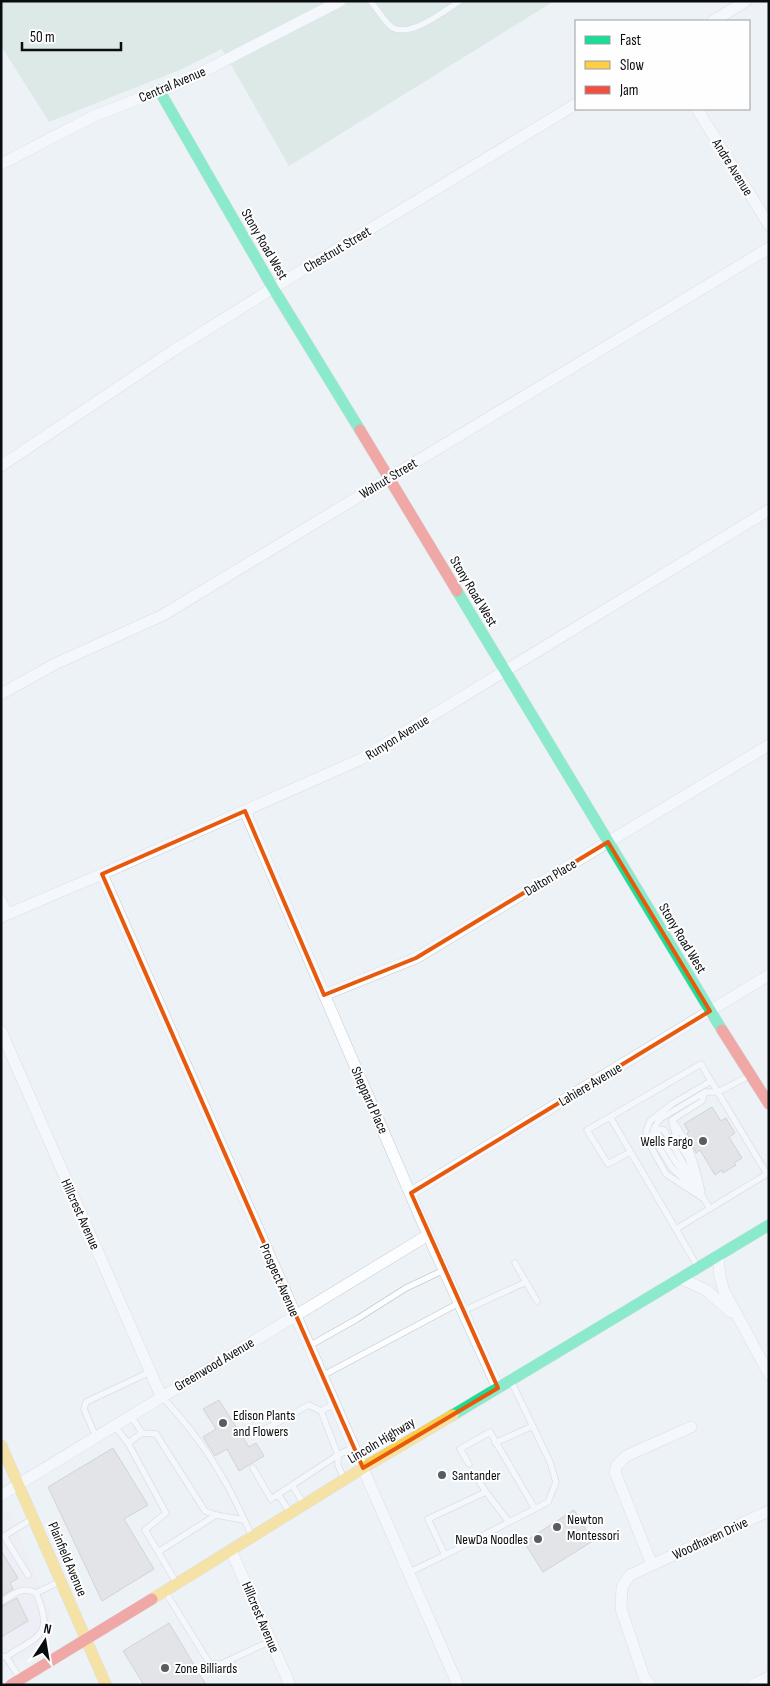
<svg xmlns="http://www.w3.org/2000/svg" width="770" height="1686" font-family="'Sofia Sans Condensed',sans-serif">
<rect width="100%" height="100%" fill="#edf2f7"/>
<!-- commercial -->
<path fill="#efe8f5" d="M9,1509L51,1614L49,1638L1,1670V1514Z"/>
<!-- green -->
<path fill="#cbded3" d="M1,1H554L289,166L222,49L182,69L49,122L3,49H1Z"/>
<!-- building -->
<path fill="#d8d3d3" stroke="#adadaf" d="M712,1107L721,1121L726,1118L735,1133L729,1137L742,1158L734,1163L736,1165L723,1173L722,1170L715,1175L700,1150L696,1153L687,1133L689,1132L684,1124Z
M219,1400L249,1447L256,1443L264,1456L239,1471L227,1449L215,1456L203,1437L216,1429L203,1409Z
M113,1448L148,1505L124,1519L154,1569L102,1601L48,1487Z
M574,1510L593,1541L543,1572L524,1542Z
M1,1551L18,1578L10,1583L13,1589L1,1596Z
M17,1598L28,1621L1,1637V1607Z
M169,1623L206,1685H144L123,1651Z"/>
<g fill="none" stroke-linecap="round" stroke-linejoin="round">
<!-- lane casing -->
<g stroke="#c6cace" stroke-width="7">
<path id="lane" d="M370,1C378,9 384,22 393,28C412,37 444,11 460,1
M610,1117L701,1064L767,1174L676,1229
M672,1123L677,1140L688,1158L695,1176
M654,1128L664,1130L704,1199L672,1168L652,1136Z
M630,1152L608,1164L587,1130L610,1117L691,1255L697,1266
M702,1192C695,1162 691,1145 672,1120L702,1101L705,1092
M704,1199L677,1164L654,1128L660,1119L705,1092H718L749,1076
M710,1209L704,1199L666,1174L651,1147L646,1132L650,1121L672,1104L711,1081
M515,1263L537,1301
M463,1311L526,1282
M309,1346L357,1319L406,1288L444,1270
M322,1376L459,1303
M161,1396C187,1423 210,1454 228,1487C237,1503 244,1520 252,1536
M321,1411L334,1404
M131,1416L142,1433
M114,1425L128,1443L142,1433L156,1434L205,1511L216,1515L244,1520
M96,1437L84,1409L86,1402L150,1372
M128,1443L166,1513L145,1530L176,1582
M495,1443L533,1426
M469,1464L460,1449L490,1432L535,1509
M253,1468L271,1499L338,1455L321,1411L309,1405L262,1431
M475,1475L486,1492L509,1522
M344,1479L338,1465V1455L354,1447
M292,1485L304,1504
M278,1494L289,1511
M4,1536L28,1575
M1,1538L32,1519
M158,1552L216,1515
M445,1555L428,1519L486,1492
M408,1573L445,1555L548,1502L556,1482L550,1462L512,1383
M166,1593L210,1664H221L271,1641
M1,1602C14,1594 21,1586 36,1593
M1,1656L6,1657L20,1678
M6,1657C40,1635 54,1635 36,1593L59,1582"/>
</g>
<!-- street casing -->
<g stroke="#c6cace" stroke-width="12">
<path id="street" d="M713,21L746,1
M697,109L769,225
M1,164L94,116L189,79L340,1
M1,466L171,352L273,288L576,104
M1,694L55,664L163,615L769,248
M245,811L428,1235L498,1388
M102,874L458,1685
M1,901L7,914
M1,917L102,874L359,760L769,510
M324,995L416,958L769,745
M1,1031L161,1396
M411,1193L769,975
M718,1256L720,1277L724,1291L769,1374
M680,1278L706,1290L731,1312
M1,1495L428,1235
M231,1550L290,1685
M652,1565L615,1472L617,1465L626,1456L691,1427
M650,1685L644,1677L621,1609L622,1587L630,1575L769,1511
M753,1685L769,1677"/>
</g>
<!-- fast casing -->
<g stroke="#c6cace" stroke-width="12">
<path id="fast" d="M159,90L273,288L360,430
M457,591L722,1030
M453,1415L769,1225"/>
</g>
<!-- slow casing -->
<g stroke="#c6cace" stroke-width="12">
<path id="slow" d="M1,1445L106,1685
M152,1599L363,1468L453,1415"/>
</g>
<!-- jam casing -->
<g stroke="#c6cace" stroke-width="12">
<path id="jam" d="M360,430L457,591
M722,1030L769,1104
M11,1685L152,1599"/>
</g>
<!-- path -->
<path stroke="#d9dadc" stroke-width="2.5" stroke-dasharray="2.5 4" stroke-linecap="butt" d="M264,6L271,12L278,14
M390,12L408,1
M259,24L263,11L261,1"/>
<!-- lane -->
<use href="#lane" stroke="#fcfdfe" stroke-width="5.5"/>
<!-- street -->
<use href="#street" stroke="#fcfdfe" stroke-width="11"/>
<!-- fast -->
<use href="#fast" stroke="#16e098" stroke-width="11"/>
<!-- slow -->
<use href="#slow" stroke="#ffcf43" stroke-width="11"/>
<!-- jam -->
<use href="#jam" stroke="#f24e42" stroke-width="11"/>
</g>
<!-- marked area -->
<path d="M0 0H770V1686H0ZM245,811L324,995L416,958L608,842L710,1011L411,1193L498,1388L363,1468L102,874Z" fill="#edf2f7" fill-opacity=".55" fill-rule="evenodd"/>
<path fill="none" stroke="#e8590c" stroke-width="4" stroke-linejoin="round" d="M245,811L324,995L416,958L608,842L710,1011L411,1193L498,1388L363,1468L102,874Z"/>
<!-- markers -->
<g fill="#595d61" stroke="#fefefe" stroke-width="2">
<circle cx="703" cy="1141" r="5"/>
<circle cx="223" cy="1423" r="5"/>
<circle cx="442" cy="1475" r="5"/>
<circle cx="557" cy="1527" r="5"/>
<circle cx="538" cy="1539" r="5"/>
<circle cx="165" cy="1668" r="5"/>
</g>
<g text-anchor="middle" stroke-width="4" stroke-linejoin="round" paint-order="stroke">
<!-- street labels -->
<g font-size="14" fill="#0a0d10" stroke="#fefefe">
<text transform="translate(172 84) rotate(-23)" y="5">Central Avenue</text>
<text transform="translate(733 167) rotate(58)" y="5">Andre Avenue</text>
<text transform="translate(265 244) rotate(60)" y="5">Stony Road West</text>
<text transform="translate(337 249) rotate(-31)" y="5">Chestnut Street</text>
<text transform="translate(388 478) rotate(-31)" y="5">Walnut Street</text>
<text transform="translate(474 591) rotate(59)" y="5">Stony Road West</text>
<text transform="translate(397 737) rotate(-32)" y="5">Runyon Avenue</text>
<text transform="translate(550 877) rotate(-31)" y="5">Dalton Place</text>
<text transform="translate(683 938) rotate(59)" y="5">Stony Road West</text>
<text transform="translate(590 1084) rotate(-31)" y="5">Lahiere Avenue</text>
<text transform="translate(370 1100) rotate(66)" y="5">Sheppard Place</text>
<text transform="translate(81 1214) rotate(66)" y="5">Hillcrest Avenue</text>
<text transform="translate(280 1280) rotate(66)" y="5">Prospect Avenue</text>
<text transform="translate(214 1364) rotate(-31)" y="5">Greenwood Avenue</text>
<text transform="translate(381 1440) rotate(-31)" y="5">Lincoln Highway</text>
<text transform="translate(710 1538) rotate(-25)" y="5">Woodhaven Drive</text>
<text transform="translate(68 1559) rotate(67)" y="5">Plainfield Avenue</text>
<text transform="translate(261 1617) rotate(67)" y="5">Hillcrest Avenue</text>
</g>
<!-- poi labels -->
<g font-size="14" fill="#0a0d10" stroke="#fefefe" text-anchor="start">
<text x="693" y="1146" text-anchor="end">Wells Fargo</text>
<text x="233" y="1420">Edison Plants<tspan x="233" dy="16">and Flowers</tspan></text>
<text x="452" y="1480">Santander</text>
<text x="567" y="1524">Newton<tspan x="567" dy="16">Montessori</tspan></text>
<text x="528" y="1544" text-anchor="end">NewDa Noodles</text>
<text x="175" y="1673">Zone Billiards</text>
</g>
</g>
<!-- border -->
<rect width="770" height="1686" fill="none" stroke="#0a0d10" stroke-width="5"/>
<!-- legend -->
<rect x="575" y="20" width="175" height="90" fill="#fefefe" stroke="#9c9e9f"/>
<rect x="585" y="36" width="25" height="8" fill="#16e098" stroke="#9c9e9f"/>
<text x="620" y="45" font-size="15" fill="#0a0d10">Fast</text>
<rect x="585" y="61" width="25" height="8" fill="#ffcf43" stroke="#9c9e9f"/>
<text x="620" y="70" font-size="15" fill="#0a0d10">Slow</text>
<rect x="585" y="86" width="25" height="8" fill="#f24e42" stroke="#9c9e9f"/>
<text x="620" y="95" font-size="15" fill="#0a0d10">Jam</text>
<!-- north arrow -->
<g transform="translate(45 1641) rotate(12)" stroke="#fefefe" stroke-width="4" paint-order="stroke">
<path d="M0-4L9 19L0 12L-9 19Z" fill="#0a0d10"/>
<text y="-8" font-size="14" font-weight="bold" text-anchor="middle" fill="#0a0d10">N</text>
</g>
<!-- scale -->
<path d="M22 42v8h99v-8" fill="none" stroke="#0a0d10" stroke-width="2.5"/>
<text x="30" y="42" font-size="15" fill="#0a0d10" stroke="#fefefe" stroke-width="4" paint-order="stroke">50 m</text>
</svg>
